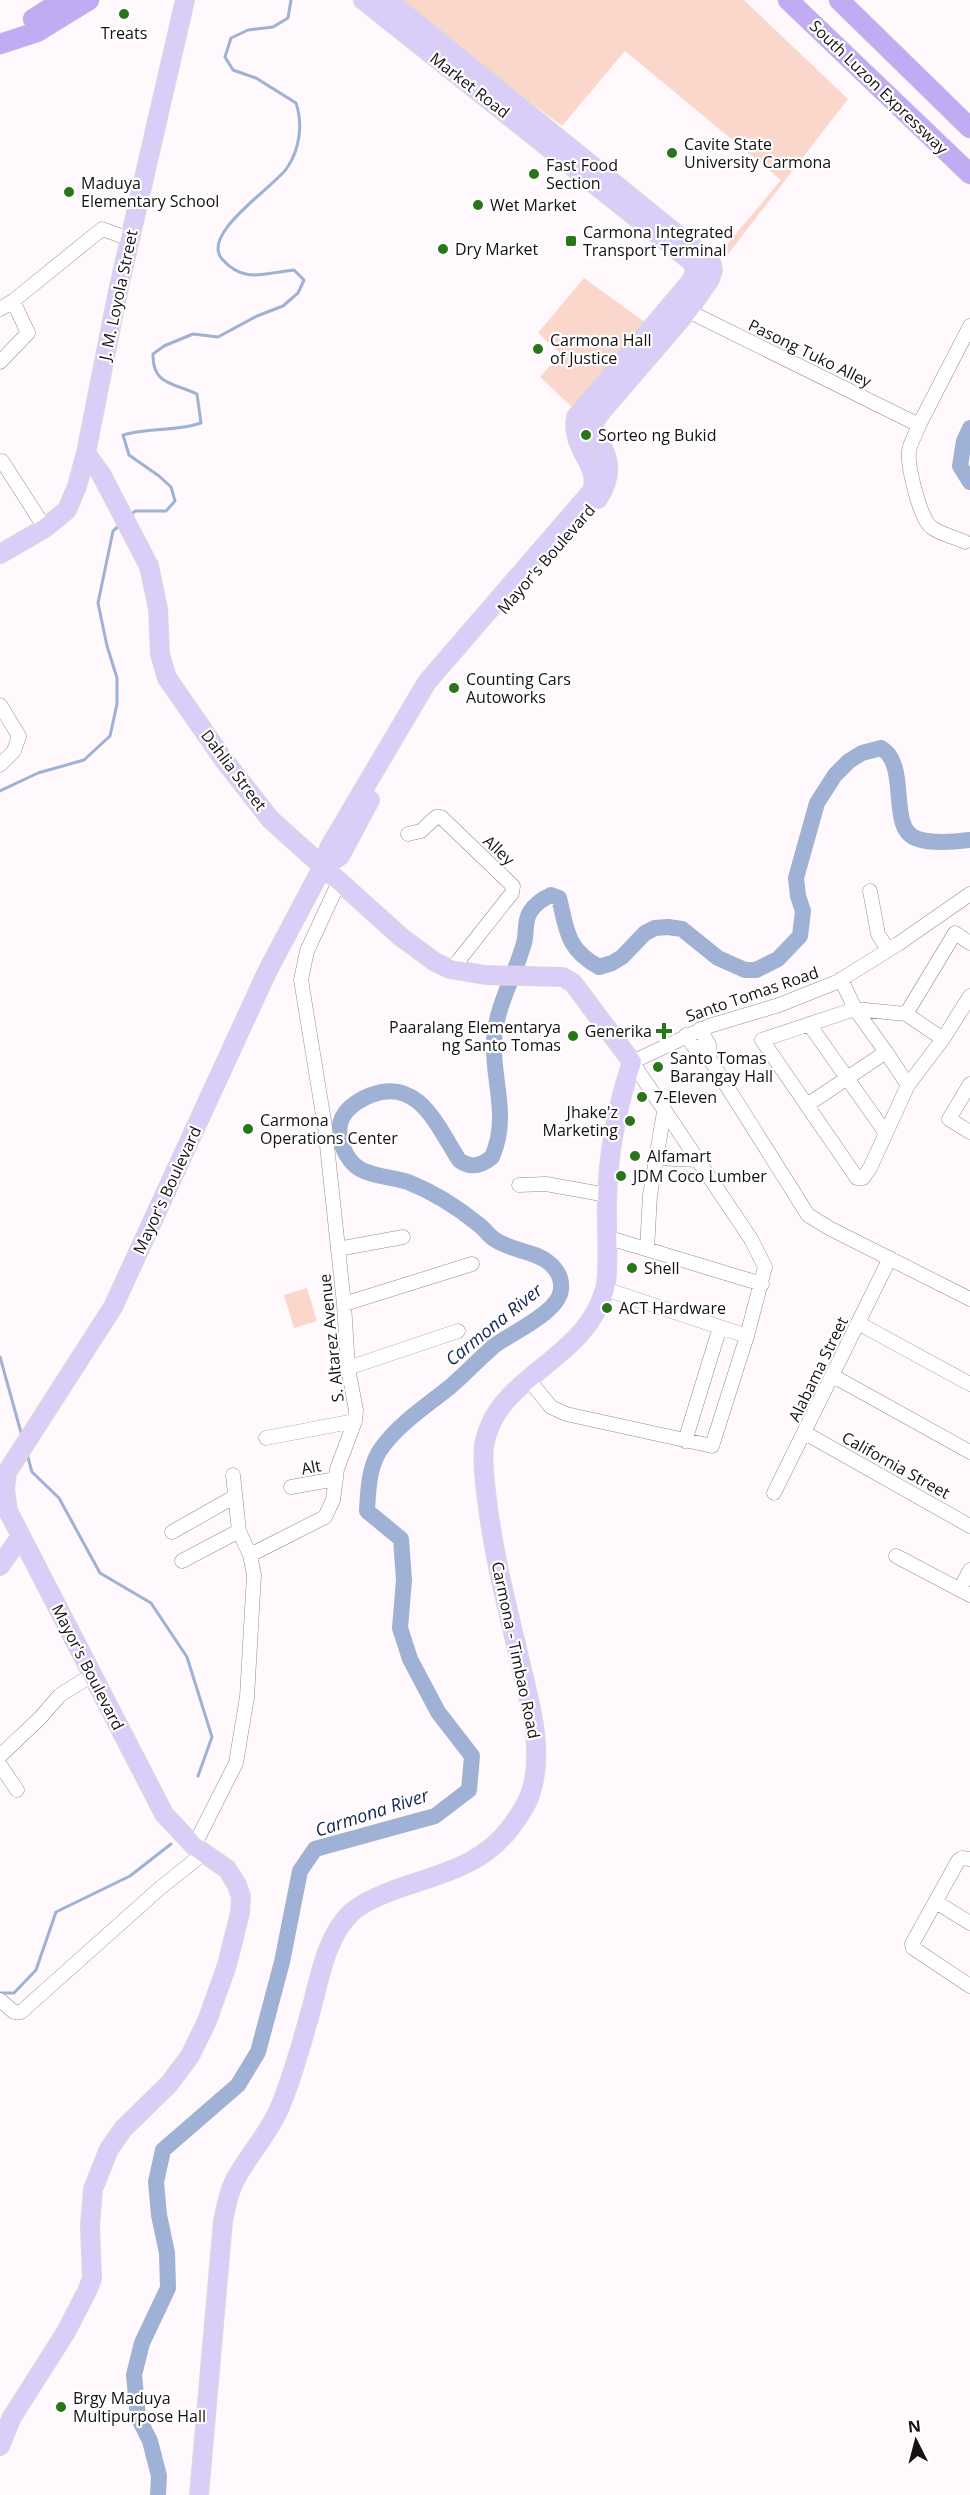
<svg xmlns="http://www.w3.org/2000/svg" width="970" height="2495" font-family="'Open Sans',sans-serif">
<rect width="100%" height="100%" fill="#fff8fd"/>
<!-- green -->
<path fill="#fbd7cb" d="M392,0H744L848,99L725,258L718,255L781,180L625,51L562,126Z
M584,278L646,323L574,409L540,377L561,354L538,333Z
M307,1288L317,1321L294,1328L284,1295Z"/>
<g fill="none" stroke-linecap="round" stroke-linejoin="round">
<!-- stream -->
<path stroke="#9fb1d4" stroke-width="3" d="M129,517L135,511H166L175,501L171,487L159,476L129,455L123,435C149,427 175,432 201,423L197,394C174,383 152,385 153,354L164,346L193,334L218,337L257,316L283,306L298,293L304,280L294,270C264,273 244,284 222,259C200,234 274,187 287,168C300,149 303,124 296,103L256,78L233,70L225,57L231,38L248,30L273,27L288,18L291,0
M0,791L38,773L84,760L110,736L117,704V678L107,646L98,603L113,531L120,525
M0,1357L22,1436
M27,1454L32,1472L59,1498L100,1573L151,1603L187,1657L212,1737L198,1776
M0,1993H14L36,1970L56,1912L130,1876L171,1844"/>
<!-- river -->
<path stroke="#9fb1d4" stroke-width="16" d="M970,428L964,441L960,466L970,482
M158,2495L159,2476L150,2441L138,2417L134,2375L142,2343L168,2288L167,2253L159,2215L156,2182L163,2150L238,2085L258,2052L282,1962L300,1871L315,1849L435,1816L469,1790L472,1756L438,1712L410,1659L400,1628L404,1580L401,1539L367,1511C368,1490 369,1463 383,1446C401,1422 428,1405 451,1386C466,1373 479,1359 494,1346C511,1333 560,1312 561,1289C562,1278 557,1269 548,1262C535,1251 511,1251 494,1239C488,1235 484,1228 478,1224C457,1207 433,1192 408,1182C393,1177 374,1177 360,1169C346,1161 335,1136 341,1121C345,1109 359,1100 371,1095C419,1077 437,1126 459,1160C471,1169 481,1166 492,1157C510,1115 492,1082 494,1040C496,1006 515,976 524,943C527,933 524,921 530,912C535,904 542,899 551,895L559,898C567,930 566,949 599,967L612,963L622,957L645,933L655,928L668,927L682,929L718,958L745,970H756L778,959L800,936L803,911L798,896L796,878L817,803L835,775L849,761L862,753L881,748C911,765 886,830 918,839C934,844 954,842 970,840"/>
<!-- minor casing -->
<g stroke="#948d93" stroke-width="15">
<path id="minor" d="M0,309L13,301L102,229L130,239
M688,311L919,425L970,326
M0,362L28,333L13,301
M919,425C916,434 910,443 909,451C907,465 920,519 931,527C940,534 954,537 965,542
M0,463L2,461L45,528
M0,705L19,736L14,751L0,765
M408,834L421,831L436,817H441L513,886L512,893L459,960L450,969
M870,891L878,934L888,950
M841,979L855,1009L762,1040L857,1178H863L870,1168L908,1085L943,1039L970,996
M855,1009L906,1014L943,1039
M906,1014L955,933L970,943
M809,1024L885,1132
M700,1029L709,1045V1058
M686,1035L697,1051L709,1058L808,1215L829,1228L970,1299
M886,1052L908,1085
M970,1084L949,1119L970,1132
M807,1105L886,1052L855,1009
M656,1158L698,1160
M519,1185L546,1184L607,1195
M606,1237L762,1284
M338,1249L403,1237
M647,1249L650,1195L664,1112
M605,1289L747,1336
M344,1304L472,1264
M858,1323L970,1384
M348,1368L458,1331
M833,1376L970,1452
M528,1379L551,1407L566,1414L712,1446L747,1336L765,1267L751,1239L632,1062L709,1026L779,1005L837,982L898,944L970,894
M805,1433L970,1526
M266,1438L355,1421
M685,1441L720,1327
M233,1475L239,1531L250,1555
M291,1487L336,1479
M774,1493L890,1258
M172,1532L234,1497
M896,1556L970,1595
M182,1561L239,1531
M960,1589L970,1570
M0,1756L40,1718L60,1695L92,1675
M0,1765L17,1790
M194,1846L236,1763L247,1697L254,1575L250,1555L325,1517L333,1500L337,1469L355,1421L356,1410L348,1368L344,1304L325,1127L301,980L307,951L339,882
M970,1859L962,1858L958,1861L912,1944L913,1948L970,1986
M936,1902L970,1923
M0,2000L14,2012H21L159,1889L204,1853"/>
</g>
<!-- major casing -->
<g stroke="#d9d9d9" stroke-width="20">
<path id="major" d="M388,0L711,262L713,270L710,279L688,311L602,411L591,426C607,455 617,468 598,499
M86,453L101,474L149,566L158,609L160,654L167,678L224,760L270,819L401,937L435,962L450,969L485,975L563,977L573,983L632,1062C617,1106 608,1154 607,1201C606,1223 610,1269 605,1289C585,1363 496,1374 484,1446C482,1463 485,1483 487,1500C493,1552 506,1602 518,1653C528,1697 545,1747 531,1792C527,1805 519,1816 511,1827C481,1867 439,1874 394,1890C381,1895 363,1902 352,1912C326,1936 320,1977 311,2010C302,2042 293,2076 280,2107C269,2134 247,2156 234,2182C228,2194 226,2208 223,2221L199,2495
M0,554L45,528L67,510L77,486L86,453L118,291L185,0
M322,868L340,856L370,800
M0,1566L21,1536
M0,2446L12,2417L66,2332L88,2289L92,2278L90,2226L93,2189L109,2149L123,2129L169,2084L190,2056L207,2021L227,1965L240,1913L241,1897L237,1885L227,1869L194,1846L164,1814L8,1511L5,1489L7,1472L113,1307L267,972L322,868L330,846L427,682L592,491C601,464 570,450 576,417L692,280L695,270L692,262L363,0"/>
</g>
<!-- highway casing -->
<g stroke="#d9d9d9" stroke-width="21">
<path id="highway" d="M788,0L970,174
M839,0L970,128
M33,19L63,0
M0,44L37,32L89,0"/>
</g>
<!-- minor -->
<use href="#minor" stroke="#fff" stroke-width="14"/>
<!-- major -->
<use href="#major" stroke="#dacdf8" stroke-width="18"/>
<!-- highway -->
<use href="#highway" stroke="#c1acf3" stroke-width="20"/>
</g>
<!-- markers -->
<g fill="#29751a" stroke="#fff" stroke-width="2">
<circle cx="124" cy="14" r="6"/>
<circle cx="672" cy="153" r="6"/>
<circle cx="534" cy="174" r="6"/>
<circle cx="69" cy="192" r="6"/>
<circle cx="478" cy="205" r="6"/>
<rect x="565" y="235" width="12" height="12" rx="3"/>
<circle cx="443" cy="249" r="6"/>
<circle cx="538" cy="349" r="6"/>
<circle cx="586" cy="435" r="6"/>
<circle cx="454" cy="688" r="6"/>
<path d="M661 1022h6v6h6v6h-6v6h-6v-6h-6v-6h6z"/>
<circle cx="573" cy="1036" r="6"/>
<circle cx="658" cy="1067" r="6"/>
<circle cx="642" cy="1097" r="6"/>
<circle cx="630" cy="1121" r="6"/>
<circle cx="248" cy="1129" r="6"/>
<circle cx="635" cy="1156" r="6"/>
<circle cx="621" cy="1176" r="6"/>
<circle cx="632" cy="1268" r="6"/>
<circle cx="607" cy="1308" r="6"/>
<circle cx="61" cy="2407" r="6"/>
</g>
<g text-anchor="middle" stroke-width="4.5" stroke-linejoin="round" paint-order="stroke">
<!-- poi labels -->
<g font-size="16" fill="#141213" stroke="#fff" text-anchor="start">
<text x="124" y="39" text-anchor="middle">Treats</text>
<text x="684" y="150">Cavite State<tspan x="684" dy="18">University Carmona</tspan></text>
<text x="546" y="171">Fast Food<tspan x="546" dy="18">Section</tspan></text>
<text x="81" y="189">Maduya<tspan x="81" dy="18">Elementary School</tspan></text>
<text x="490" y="211">Wet Market</text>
<text x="583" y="238">Carmona Integrated<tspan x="583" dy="18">Transport Terminal</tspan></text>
<text x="455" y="255">Dry Market</text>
<text x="550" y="346">Carmona Hall<tspan x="550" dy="18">of Justice</tspan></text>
<text x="598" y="441">Sorteo ng Bukid</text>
<text x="466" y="685">Counting Cars<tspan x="466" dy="18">Autoworks</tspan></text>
<text x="561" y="1033" text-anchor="end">Paaralang Elementarya<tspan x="561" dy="18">ng Santo Tomas</tspan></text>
<text x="652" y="1037" text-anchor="end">Generika</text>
<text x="670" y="1064">Santo Tomas<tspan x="670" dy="18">Barangay Hall</tspan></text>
<text x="654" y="1103">7-Eleven</text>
<text x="618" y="1118" text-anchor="end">Jhake'z<tspan x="618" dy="18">Marketing</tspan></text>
<text x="260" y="1126">Carmona<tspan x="260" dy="18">Operations Center</tspan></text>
<text x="647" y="1162">Alfamart</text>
<text x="633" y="1182">JDM Coco Lumber</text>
<text x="644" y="1274">Shell</text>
<text x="619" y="1314">ACT Hardware</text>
<text x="73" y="2404">Brgy Maduya<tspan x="73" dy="18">Multipurpose Hall</tspan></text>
</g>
<!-- street labels -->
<g font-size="16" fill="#141213" stroke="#fff">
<text transform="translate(470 85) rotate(38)" y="6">Market Road</text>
<text transform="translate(879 87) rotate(44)" y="6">South Luzon Expressway</text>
<text transform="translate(118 295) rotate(-78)" y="6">J. M. Loyola Street</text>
<text transform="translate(810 353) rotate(26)" y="6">Pasong Tuko Alley</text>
<text transform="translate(546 559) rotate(-49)" y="6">Mayor's Boulevard</text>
<text transform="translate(234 770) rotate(53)" y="6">Dahlia Street</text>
<text transform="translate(499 850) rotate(43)" y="6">Alley</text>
<text transform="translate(752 994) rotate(-19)" y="6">Santo Tomas Road</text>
<text transform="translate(167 1190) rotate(-65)" y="6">Mayor's Boulevard</text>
<text transform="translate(331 1338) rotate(-96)" y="6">S. Altarez Avenue</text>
<text transform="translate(818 1369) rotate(-64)" y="6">Alabama Street</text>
<text transform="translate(896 1465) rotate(29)" y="6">California Street</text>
<text transform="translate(311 1467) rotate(-11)" y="6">Alt</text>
<text transform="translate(516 1650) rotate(78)" y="6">Carmona - Timbao Road</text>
<text transform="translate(88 1667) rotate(63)" y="6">Mayor's Boulevard</text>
</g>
<!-- water labels -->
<g font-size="18" font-style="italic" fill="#142754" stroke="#fff">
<text transform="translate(494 1325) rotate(-39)" y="6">Carmona River</text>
<text transform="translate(372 1813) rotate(-18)" y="6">Carmona River</text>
</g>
</g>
<!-- north arrow -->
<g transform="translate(916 2441) rotate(354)" stroke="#ffffff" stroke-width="4.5" paint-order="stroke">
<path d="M0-4.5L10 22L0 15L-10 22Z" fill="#141213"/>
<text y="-9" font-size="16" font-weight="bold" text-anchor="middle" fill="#141213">N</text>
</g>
</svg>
